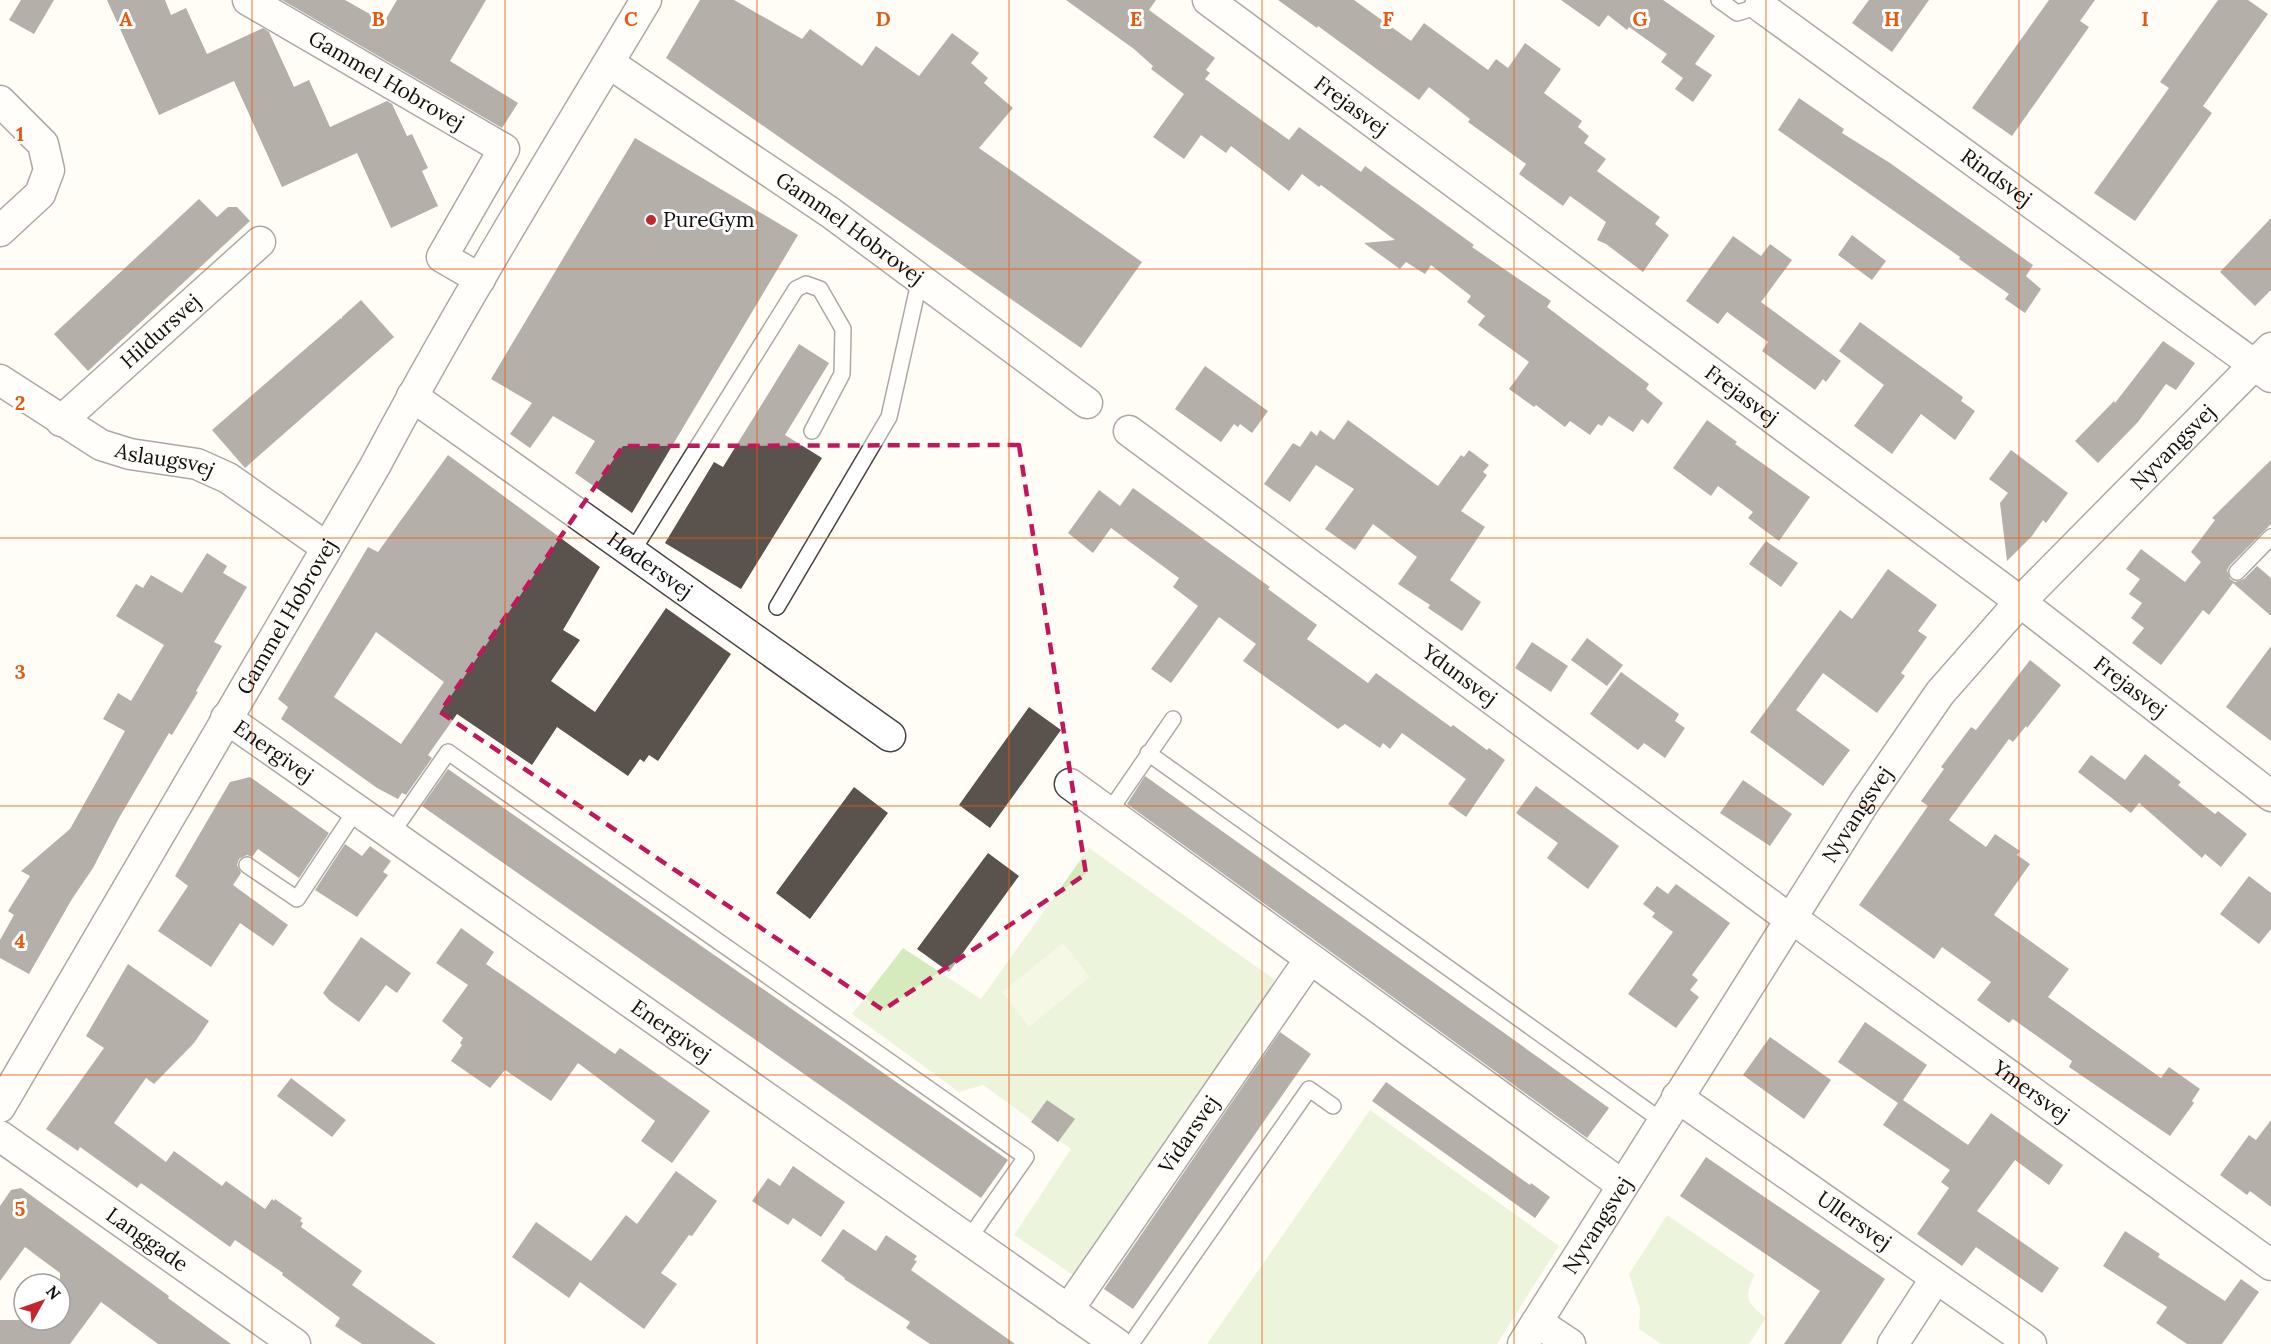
<svg xmlns="http://www.w3.org/2000/svg" width="2271" height="1344" font-family="Lora,serif">
<rect width="100%" height="100%" fill="#fffdf5"/>
<!-- green -->
<path fill="#d5ebbd" d="M1089,848L1278,982L1073,1275L1014,1235L1071,1149L983,1085L959,1092L852,1014L903,948L981,999Z
M1370,1110L1559,1246L1497,1344H1207Z
M1667,1215L1755,1275C1743,1297 1747,1303 1766,1318L1749,1344H1661L1639,1329L1640,1309L1629,1274Z"/>
<!-- pitch -->
<path fill="#e6f2cf" d="M1063,943L1090,977L1029,1027L1002,992Z"/>
<!-- building -->
<path fill="#5a524d" fill-rule="evenodd" d="M21,0H54L34,34L9,20Z
M107,0H165L171,15L186,8L207,54L263,28L269,32L294,87L309,80L330,127L387,101L392,104L407,136L412,134L428,168L422,171L438,206L391,228L357,153L282,187L234,81L159,115Z
M282,0H345L384,22L397,0H486L450,61L518,103L502,128Z
M700,0H734L802,39L810,29L862,66L876,46L919,76L952,33L979,53L971,63L988,78L984,83L1013,108L979,148L1142,262L1081,348L666,58Z
M1066,0H1156L1149,10L1215,58L1206,70L1210,73L1205,79L1289,140L1299,127L1361,172L1365,166L1474,245L1472,247L1551,301L1547,307L1649,384L1646,389L1663,403L1648,424L1642,419L1633,432L1609,416L1602,426L1598,424L1590,435L1570,421L1565,427L1536,405L1534,407L1509,389L1529,362L1478,325L1485,316L1467,302L1471,296L1431,265L1425,274L1406,262L1400,269L1364,243L1395,240L1321,185L1319,187L1302,174L1289,191L1231,146L1226,153L1201,135L1184,159L1153,137L1184,94L1151,69L1153,66L1134,49Z
M1278,0H1354L1411,41L1424,23L1488,70L1496,59L1508,68L1525,43L1561,69L1544,93L1582,121L1578,127L1589,136L1584,143L1606,159L1597,171L1660,217L1655,224L1669,235L1643,272L1606,244L1597,240L1606,222L1570,196L1563,206L1519,174L1526,164L1468,122L1470,119L1429,87L1419,100L1318,26L1317,28Z
M1561,0H1663L1715,36L1695,64L1712,75L1693,102L1675,89L1683,78L1661,62L1667,54L1629,27L1627,30L1608,15L1599,27Z
M1869,0H1929L1892,52L1852,23Z
M2049,0H2095L2080,21L2089,27L2012,136L1972,108Z
M2218,0H2248L2268,14L2203,106L2212,113L2135,221L2094,193L2169,88L2160,82Z
M1799,98L1844,129L1842,133L1890,163L2033,265L2026,276L2041,289L2025,313L2005,299L2009,294L1959,259L1960,257L1778,130Z
M635,138L798,235L632,513L575,473L595,441L553,416L530,448L510,434L532,403L491,379Z
M199,199L217,217L228,207H237L250,221L88,371L54,334Z
M2271,218V290L2255,306L2220,272Z
M1852,235L1886,261L1872,280L1838,255Z
M1733,236L1761,256L1770,244L1792,260L1761,302L1841,361L1826,382L1823,379L1815,390L1762,351L1768,342L1727,312L1718,324L1686,301Z
M361,300L394,337L245,468L212,430L341,318L342,319V317Z
M1860,322L1963,397L1961,401L1975,411L1955,440L1921,414L1892,454L1854,426L1884,385L1839,351Z
M2163,341L2195,363L2176,390L2166,384L2138,422L2098,463L2075,441L2114,401L2115,403Z
M799,344L829,363L785,435L822,458L741,589L665,543L714,462L723,467Z
M1205,366L1268,411L1252,433L1240,424L1238,427L1234,424L1221,442L1175,409Z
M1348,420L1438,486L1461,455L1464,457L1469,450L1489,465L1483,472L1487,475L1461,511L1485,527L1450,580L1481,602L1462,631L1428,608L1430,605L1398,584L1417,557L1373,524L1355,550L1325,529L1354,489L1316,465L1290,502L1264,484L1293,443L1300,447L1311,431L1317,436L1320,430L1334,440Z
M1707,420L1737,442L1735,444L1810,497L1779,541L1748,518L1753,512L1718,486L1711,496L1673,468Z
M2011,450L2068,493L2046,523L2043,520L2032,536L2007,561L2000,503L2008,493L1989,479Z
M448,455L600,567L563,630L580,640L551,681L595,712L666,608L731,654L658,761L649,755L644,762L640,759L628,776L557,727L532,765L457,714L428,755L432,758L406,795L402,793L398,799L377,788L281,719L288,707L278,699L368,547L378,552ZM376,632L444,682L401,744L334,697Z
M2271,460V524L2230,565L2227,570L2230,579L2235,582L2244,579L2257,566L2271,578V616L2233,583L2209,615L2203,610L2161,665L2132,643L2144,628L2131,618L2142,603L2129,594L2140,579L2126,569L2141,549L2185,582L2201,562L2191,552L2215,520L2212,518Z
M1133,488L1270,587L1268,589L1317,625L1307,639L1368,683L1376,673L1451,727L1453,725L1487,750L1489,748L1505,760L1466,817L1448,804L1466,779L1402,733L1390,749L1383,743L1380,748L1345,724L1338,729L1243,661L1256,644L1219,617L1171,683L1151,669L1198,606L1173,587L1179,578L1111,528L1093,553L1068,533L1099,490L1120,506Z
M1766,541L1798,563L1781,587L1749,564Z
M207,553L227,566L223,573L247,587L214,642L222,646L196,691L198,692L172,735L169,733L119,818L93,868L72,899L29,974L0,958V940L14,915L8,911L30,876L21,871L70,829L125,731L103,719L118,693L131,701L164,645L116,616L136,584L143,588L151,575L182,593Z
M1888,569L1937,605L1918,631L1927,637L1901,673L1905,676L1877,713L1823,673L1796,710L1850,750L1823,786L1750,732L1840,610L1852,619Z
M1587,638L1623,665L1607,686L1571,660Z
M1532,642L1568,666L1551,692L1515,668Z
M2271,646V741L2226,707Z
M2030,660L2061,685L2027,728L2026,726L2013,742L2009,739L1949,820L1986,847L1995,834L2020,851L2017,855L2030,864L1994,915L2069,969L2048,997L2161,1078L2169,1067L2200,1089L2192,1101L2194,1103L2170,1136L2069,1067L2072,1061L2013,1019L2009,1023L1977,1000L1991,982L1942,947L1934,959L1859,905L1928,806L1921,801L1944,769L1941,767L1971,727L1976,730Z
M1621,672L1679,714L1675,721L1685,728L1665,758L1644,743L1638,750L1590,714Z
M1029,707L1061,730L990,828L959,805Z
M2145,754L2181,782L2178,785L2215,814L2218,811L2247,834L2221,867L2205,854L2202,858L2139,803L2131,813L2078,772L2091,755L2125,780Z
M448,769L1008,1160L981,1198L422,806Z
M1145,776L1609,1108L1587,1138L1127,804Z
M250,777L329,833L299,878L258,849L252,857L247,855L239,859L237,865L241,873L233,885L288,925L273,946L240,923L211,967L158,931L188,886L175,876L230,782Z
M1743,780L1792,814L1770,846L1720,813Z
M1536,786L1619,846L1588,889L1547,858L1558,843L1516,813Z
M854,787L888,813L810,919L776,893Z
M345,844L362,856L370,846L391,861L383,872L388,875L357,917L315,890Z
M988,853L1019,876L949,972L917,949Z
M2249,876L2271,893V929L2259,944L2220,914Z
M1676,884L1730,923L1692,975L1698,980L1690,990L1699,997L1676,1028L1628,994L1673,932L1652,917L1655,913L1643,904L1657,886L1668,894Z
M461,928L494,952L486,964L615,1054L620,1048L710,1111L672,1163L641,1141L655,1121L578,1063L551,1101L505,1070L490,1088L451,1061L462,1045L460,1043L463,1038L442,1021L468,985L436,963Z
M361,937L411,973L397,993L386,985L359,1022L330,1001L323,993Z
M128,964L209,1021L194,1043L154,1084L146,1078L114,1123L166,1162L174,1151L222,1186L226,1181L265,1209L272,1199L274,1201L275,1199L302,1218L300,1221L303,1223L301,1227L362,1271L352,1285L436,1344H362L335,1326L340,1318L282,1275L283,1273L235,1240L230,1247L141,1183L137,1188L80,1147L78,1151L46,1129L104,1048L86,1036Z
M1865,1022L1927,1065L1903,1100L1968,1145L1991,1113L2063,1165L2049,1185L2015,1160L1977,1211L2059,1268L2042,1293L1976,1247L1962,1266L1917,1234L1949,1188L1941,1182L1950,1170L1883,1125L1898,1103L1838,1062Z
M1280,1032L1311,1054L1133,1309L1104,1289Z
M1770,1037L1831,1080L1804,1119L1743,1075Z
M291,1078L346,1120L332,1137L277,1096Z
M1386,1082L1530,1185L1531,1183L1550,1197L1535,1218L1372,1101Z
M1047,1100L1075,1119L1058,1142L1031,1122Z
M2271,1120V1207L2250,1191L2247,1195L2220,1175L2249,1135L2256,1140Z
M1706,1157L1885,1279L1841,1344H1784L1820,1291L1680,1196Z
M793,1166L845,1202L821,1237L793,1218L788,1225L752,1201L768,1178L780,1186Z
M676,1171L717,1201L692,1236L689,1235L661,1273L677,1284L644,1329L580,1282L569,1298L512,1257L536,1222L591,1261L626,1215L637,1224Z
M21,1188L169,1296L168,1298L231,1344H158L101,1302L70,1344H0V1320H60V1273L25,1247L0,1281V1206L11,1190Z
M843,1229L876,1251L886,1235L917,1256L914,1260L917,1261L911,1270L1015,1344H930L906,1328L910,1322L844,1279L845,1278L821,1261Z
M2125,1231L2160,1254L2158,1257L2225,1301L2241,1279L2259,1292L2222,1344H2187L2156,1323L2167,1307L2103,1266Z"/>
<g fill="none" stroke-linecap="round" stroke-linejoin="round">
<!-- lane casing -->
<g stroke="#444" stroke-width="18">
<path id="lane" d="M1719,0L1737,13L1760,6L1758,2
M632,552L796,289L806,284L820,289L843,329L842,374L812,431
M2237,572L2271,537
M777,607L889,417L920,278
M1148,753L1662,1121
M1109,812L1173,719
M391,834L448,752L1026,1157L968,1240
M247,865L297,899L356,810
M1131,1344L1309,1089L1333,1106"/>
</g>
<!-- street casing -->
<g stroke="#444" stroke-width="33">
<g id="street">
<path id="s1" d="M248,0L504,149L442,257L480,279"/>
<path id="s2" d="M1208,0L2006,591L2271,796"/>
<path id="s3" d="M1760,6L2271,377"/>
<path id="s4" d="M609,63L831,213L1087,403"/>
<path d="M0,101L43,144L49,170L40,194L0,231"/>
<path id="s5" d="M0,380L101,445L130,454L197,464L228,478L326,547"/>
<path id="s6" d="M412,396L890,736"/>
<path id="s7" d="M61,421L260,242"/>
<path id="s8" d="M1129,431L1776,909L1804,927L2271,1265"/>
<path id="s9" d="M226,718L1117,1344"/>
<path d="M1070,784L1622,1185"/>
<path id="s10" d="M1677,1097L2031,1344"/>
<path id="s11" d="M0,1107L375,466C459,307 554,154 646,0"/>
<path id="s12" d="M0,1136L295,1344"/>
<path id="s13" d="M1068,1310L1310,959"/>
<path d="M1537,1322L1570,1344"/>
<path id="s14" d="M1523,1344L1864,803L1940,693L2020,602L2271,348"/>
<path d="M1893,1344L1936,1278"/>
</g>
</g>
<!-- lane -->
<use href="#lane" stroke="#fff" stroke-width="15"/>
<!-- street -->
<use href="#street" stroke="#fff" stroke-width="30"/>
</g>
<!-- marked area -->
<path d="M0 0H2271V1344H0ZM1019,445L1086,874L883,1010L440,712L623,446Z" fill="#fffdf5" fill-opacity=".55" fill-rule="evenodd"/>
<path fill="none" stroke="#c2185b" stroke-width="4.5" stroke-dasharray="12 8" stroke-linejoin="round" d="M1019,445L1086,874L883,1010L440,712L623,446Z"/>
<!-- grid -->
<path fill="none" stroke="#e8590c" stroke-width="1.5" stroke-opacity="0.55" d="M252,0V1344M505,0V1344M757,0V1344M1009,0V1344M1262,0V1344M1514,0V1344M1766,0V1344M2019,0V1344M0,269H2271M0,538H2271M0,806H2271M0,1075H2271"/>
<!-- markers -->
<circle fill="#c4262e" stroke="#fff" stroke-width="2" cx="651" cy="220" r="6"/>
<g text-anchor="middle" stroke-width="6" stroke-linejoin="round" paint-order="stroke">
<!-- street labels -->
<g font-size="21" fill="#111" stroke="#fff">
<text dy="7" stroke="none"><textPath href="#s1" startOffset="160">Gammel Hobrovej</textPath></text>
<text dy="7" stroke="none"><textPath href="#s2" startOffset="178">Frejasvej</textPath></text>
<text dy="7" stroke="none"><textPath href="#s3" startOffset="292">Rindsvej</textPath></text>
<text dy="7" stroke="none"><textPath href="#s4" startOffset="292">Gammel Hobrovej</textPath></text>
<text dy="7" stroke="none"><textPath href="#s7" startOffset="134">Hildursvej</textPath></text>
<text dy="7" stroke="none"><textPath href="#s2" startOffset="664">Frejasvej</textPath></text>
<text dy="7" stroke="none"><textPath href="#s14" startOffset="1112">Nyvangsvej</textPath></text>
<text dy="7" stroke="none"><textPath href="#s5" startOffset="186">Aslaugsvej</textPath></text>
<text dy="7" stroke="none"><textPath href="#s6" startOffset="292">Hødersvej</textPath></text>
<text dy="7" stroke="none"><textPath href="#s11" startOffset="568">Gammel Hobrovej</textPath></text>
<text dy="7" stroke="none"><textPath href="#s8" startOffset="411">Ydunsvej</textPath></text>
<text dy="7" stroke="none"><textPath href="#s2" startOffset="1150">Frejasvej</textPath></text>
<text dy="7" stroke="none"><textPath href="#s9" startOffset="58">Energivej</textPath></text>
<text dy="7" stroke="none"><textPath href="#s14" startOffset="626">Nyvangsvej</textPath></text>
<text dy="7" stroke="none"><textPath href="#s9" startOffset="544">Energivej</textPath></text>
<text dy="7" stroke="none"><textPath href="#s8" startOffset="1118">Ymersvej</textPath></text>
<text dy="7" stroke="none"><textPath href="#s13" startOffset="213">Vidarsvej</textPath></text>
<text dy="7" stroke="none"><textPath href="#s10" startOffset="216">Ullersvej</textPath></text>
<text dy="7" stroke="none"><textPath href="#s14" startOffset="140">Nyvangsvej</textPath></text>
<text dy="7" stroke="none"><textPath href="#s12" startOffset="180">Langgade</textPath></text>
</g>
<!-- poi labels -->
<g font-size="21" fill="#111" stroke="#fff" text-anchor="start">
<text x="663" y="227">PureGym</text>
</g>
</g>
<g font-size="20" text-anchor="middle" font-weight="bold" fill="#e8590c" stroke="#fff" stroke-width="6" stroke-linejoin="round" paint-order="stroke">
<text x="126" y="26">A</text>
<text x="378" y="26">B</text>
<text x="631" y="26">C</text>
<text x="883" y="26">D</text>
<text x="1136" y="26">E</text>
<text x="1388" y="26">F</text>
<text x="1640" y="26">G</text>
<text x="1892" y="26">H</text>
<text x="2145" y="26">I</text>
<text x="20" y="141">1</text>
<text x="20" y="410">2</text>
<text x="20" y="679">3</text>
<text x="20" y="948">4</text>
<text x="20" y="1216">5</text>
</g>
<!-- north arrow -->
<g transform="translate(42 1302) rotate(50)"><circle r="28" fill="#ffffff" stroke="#a0a0a0" stroke-width="1.5"/>
<path d="M0-4.5L10 22L0 15L-10 22Z" fill="#c4262e"/>
<text y="-9" font-size="16" font-weight="bold" text-anchor="middle" fill="#111111">N</text>
</g>
</svg>
